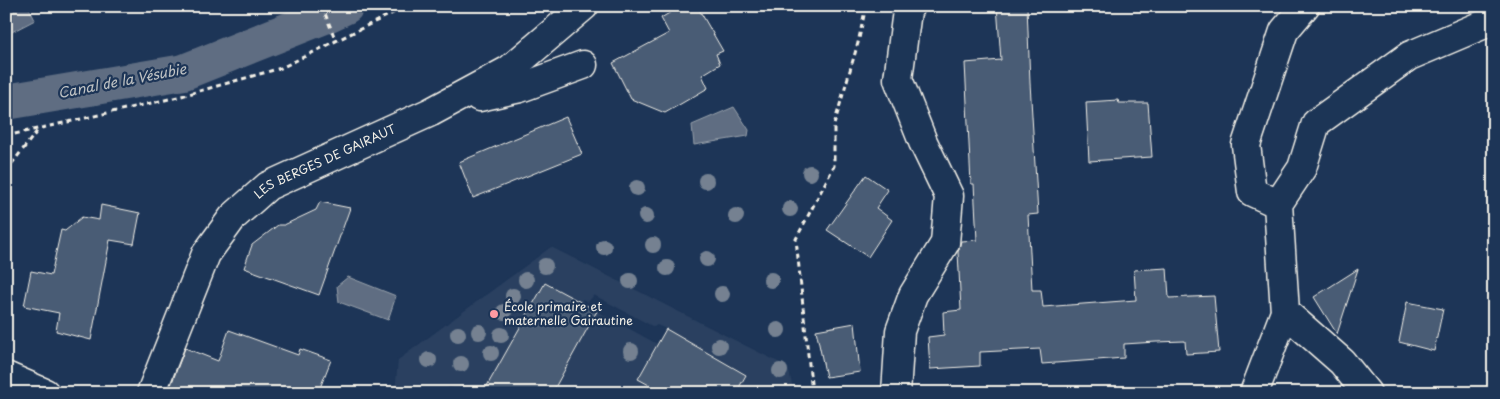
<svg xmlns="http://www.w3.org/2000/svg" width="1500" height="399" font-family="'Playpen Sans',sans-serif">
<rect width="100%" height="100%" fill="#1d3557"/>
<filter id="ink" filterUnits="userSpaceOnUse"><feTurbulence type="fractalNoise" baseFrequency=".02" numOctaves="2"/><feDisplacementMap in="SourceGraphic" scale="10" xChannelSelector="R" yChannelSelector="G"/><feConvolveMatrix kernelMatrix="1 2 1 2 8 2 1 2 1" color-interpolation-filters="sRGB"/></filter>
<g filter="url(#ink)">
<!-- built -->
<path fill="#2a4060" d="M551,247L788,367L794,393H736L746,374L666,329L657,325L654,327L594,295L588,302L582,299L581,302L545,283L483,393H461L449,386L445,393H395L398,360Z
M597,311L657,344L638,378L664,393H552Z"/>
<!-- water -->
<path fill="#5e6d82" stroke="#9aa2ab" d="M10,6H28L35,20L6,35V8Z
M734,107L749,130L748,136L694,145L692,125Z
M348,277L396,296L388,320L339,302L337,286Z"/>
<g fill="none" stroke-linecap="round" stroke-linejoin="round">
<!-- canal -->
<path stroke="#5e6d82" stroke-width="36" d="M6,102L184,72L327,15L346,6"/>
</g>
<!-- building -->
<path fill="#485b74" stroke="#f4f1e8" d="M681,6H697L723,51L716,54L720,64L702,75L708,88L665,113L631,99L613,63L669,33L661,18Z
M997,6H1027L1030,83L1038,214L1028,215L1032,290H1041L1043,307L1136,300L1134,270L1167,268L1169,298L1214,296L1219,352L1186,354L1185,341L1156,342L1124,344V358L1042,364L1040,349L980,352V366L930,369L928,337L944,335L943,312L961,310L958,252L961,241L977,240L974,184H971L965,63L1001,60Z
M1118,100L1119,103H1148L1152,157L1089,161L1086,102Z
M566,117L582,154L473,198L459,162Z
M866,175L888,190L876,208L892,220L868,257L827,230Z
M320,202L350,208L319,295L244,268L252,245L278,225H284L316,210Z
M101,205L140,213L134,244L110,240L91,340L56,331L59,313L24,306L31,271L51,275L61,230L65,231L82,217L99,220Z
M1358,269L1337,334L1314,297Z
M545,283L597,311L552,393H483Z
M1407,302L1443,309L1434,351L1399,342Z
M855,323L860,372L826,377L816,330Z
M666,329L746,375L736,393H664L638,379Z
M229,330L298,355L300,349L331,360L318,393H168L185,348L218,361Z"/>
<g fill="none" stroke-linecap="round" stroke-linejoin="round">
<!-- minor casing -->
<g stroke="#f4f1e8" stroke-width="31">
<g id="minor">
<path d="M479,97L520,88L583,65"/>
<path d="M1278,204L1252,192L1246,145L1284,31L1305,6"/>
<path d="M1285,312L1342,362L1367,393"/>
<path d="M6,376L45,393"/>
<path id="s1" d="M151,393L206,254L233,217L268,186L431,112L509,70L584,6"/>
<path d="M896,393L900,331L913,295L945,243L949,196L923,142L898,79L907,11L910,6"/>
<path d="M1254,393L1285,312L1278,204L1302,168L1316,123L1409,56L1494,20"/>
</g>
</g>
<!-- path -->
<path stroke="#f4f1e8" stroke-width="3" stroke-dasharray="5 4" stroke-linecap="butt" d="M322,6L336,41
M6,136L178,97L281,68L407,6
M6,171L38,130
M812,393L796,239L834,166V125L858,43L866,6"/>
<!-- minor -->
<use href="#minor" stroke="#1d3557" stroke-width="28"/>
</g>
<!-- trees -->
<g fill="#748191">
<circle cx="810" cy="173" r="8"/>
<circle cx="706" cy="181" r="8"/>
<circle cx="637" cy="188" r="8"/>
<circle cx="790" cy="209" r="8"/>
<circle cx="646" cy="216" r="8"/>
<circle cx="736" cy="216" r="8"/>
<circle cx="653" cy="245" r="8"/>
<circle cx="604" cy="247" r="8"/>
<circle cx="707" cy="259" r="8"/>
<circle cx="545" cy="266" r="8"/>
<circle cx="667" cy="268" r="8"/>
<circle cx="526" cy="280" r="8"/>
<circle cx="771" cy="280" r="8"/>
<circle cx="630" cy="281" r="8"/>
<circle cx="722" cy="294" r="8"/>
<circle cx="513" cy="296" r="8"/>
<circle cx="504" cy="312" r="8"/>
<circle cx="778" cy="330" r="8"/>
<circle cx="479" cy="332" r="8"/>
<circle cx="458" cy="334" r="8"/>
<circle cx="501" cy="335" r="8"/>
<circle cx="719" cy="346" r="8"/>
<circle cx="631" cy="351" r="8"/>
<circle cx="491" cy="353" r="8"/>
<circle cx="429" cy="360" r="8"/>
<circle cx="461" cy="364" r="8"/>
<circle cx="780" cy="371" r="8"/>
</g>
</g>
<!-- markers -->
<circle fill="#ff9aa2" stroke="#1d3557" stroke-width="2" cx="494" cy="314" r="5"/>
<g text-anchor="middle" stroke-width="4.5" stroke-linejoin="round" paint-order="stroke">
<!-- street labels -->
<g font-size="12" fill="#f4f1e8" stroke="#1d3557">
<text dy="4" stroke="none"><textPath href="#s1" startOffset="304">LES BERGES DE GAIRAUT</textPath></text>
</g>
<!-- poi labels -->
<g font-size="12" fill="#f4f1e8" stroke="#1d3557" text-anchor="start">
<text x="504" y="311">École primaire et<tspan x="504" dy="14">maternelle Gairautine</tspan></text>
</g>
<!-- water labels -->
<g font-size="14" font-style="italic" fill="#c0c3c4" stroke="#1d3557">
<text transform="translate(122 81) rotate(-11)" y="5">Canal de la Vésubie</text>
</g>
</g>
<!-- margin -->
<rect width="1500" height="399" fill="none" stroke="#1d3557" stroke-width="25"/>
<rect x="12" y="12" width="1475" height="374" fill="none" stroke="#f4f1e8" stroke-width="2" filter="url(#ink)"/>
</svg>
